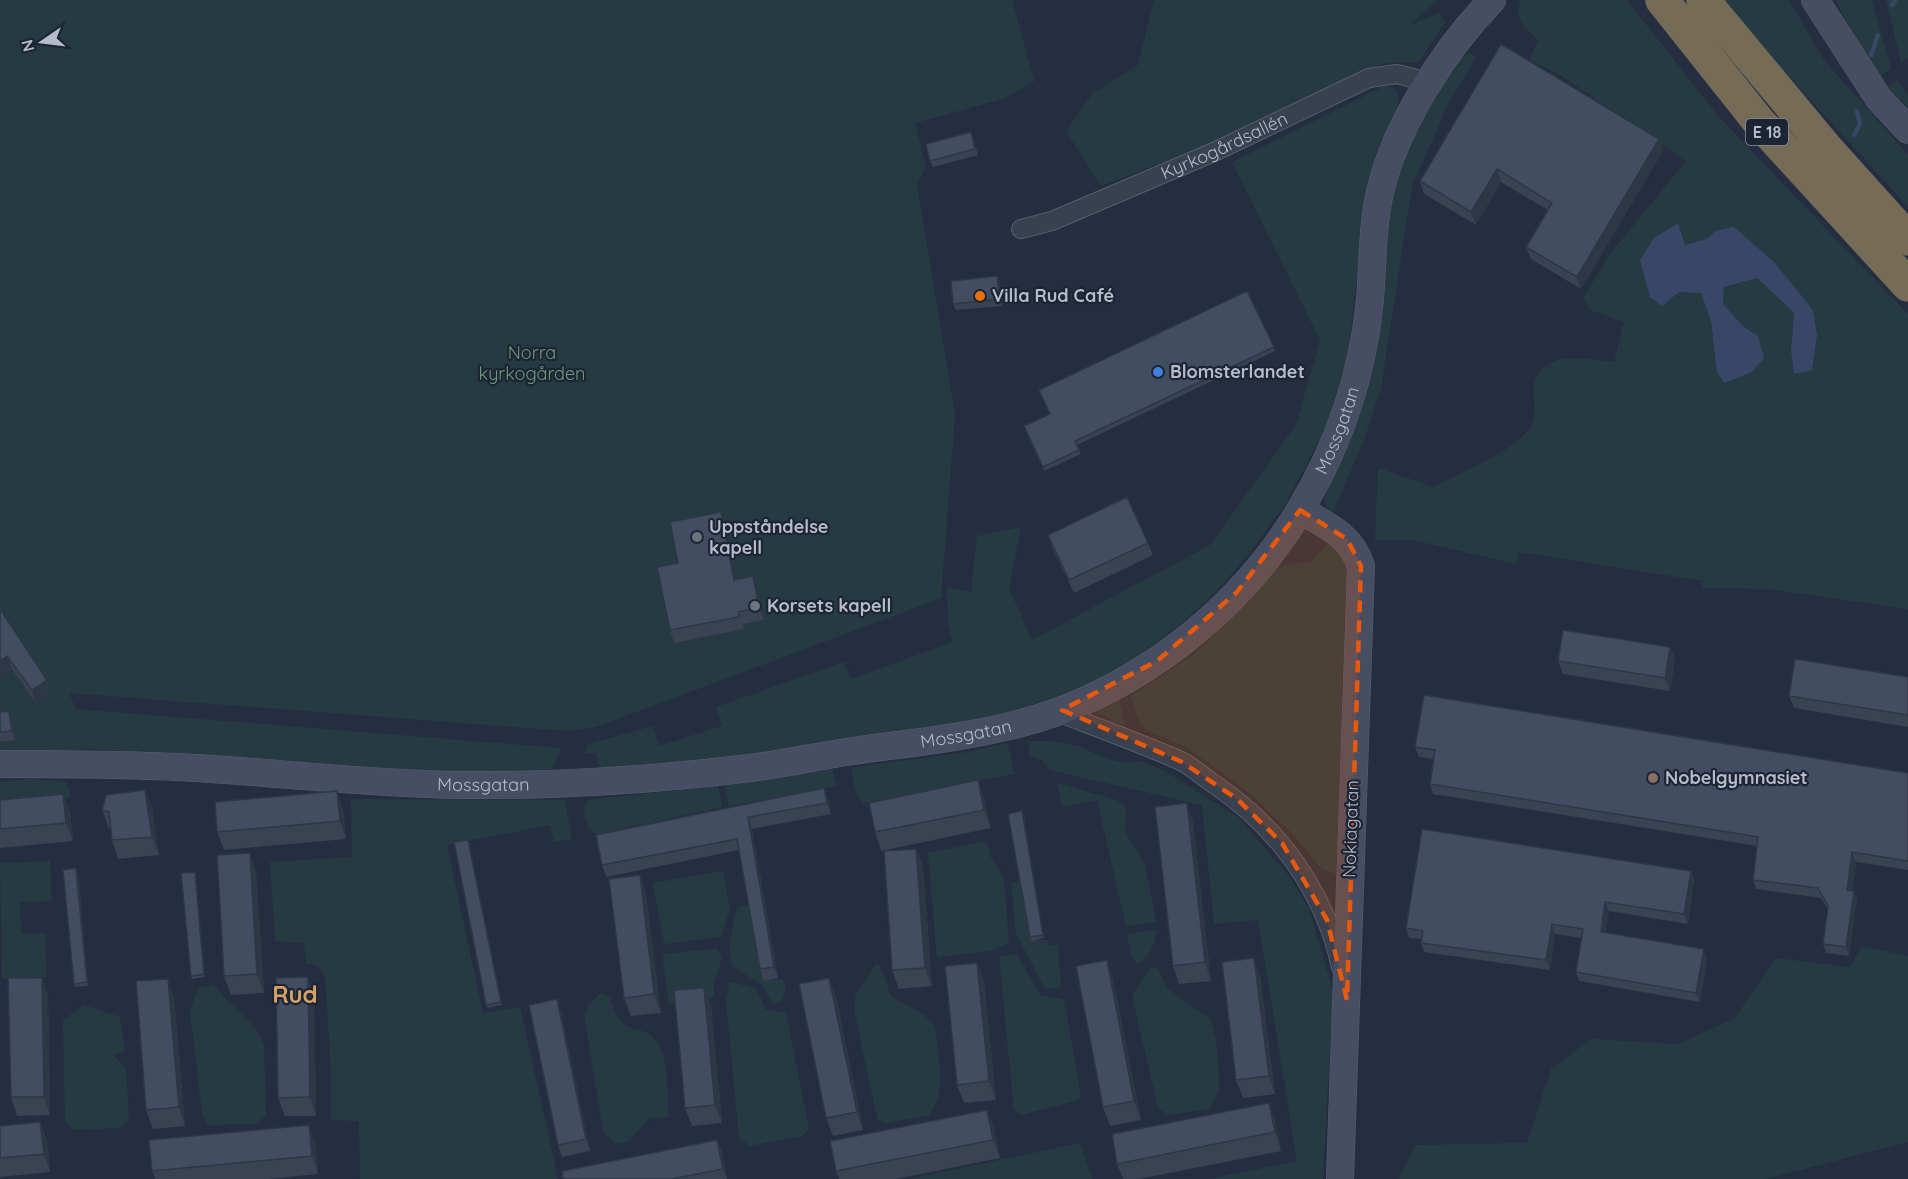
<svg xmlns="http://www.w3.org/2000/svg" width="1908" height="1179" font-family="Quicksand,sans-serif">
<rect width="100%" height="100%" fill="#242e40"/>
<!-- green -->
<path fill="#263b41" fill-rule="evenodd" d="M0,0H1012L1034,81L1006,98L915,123L926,167L917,184L955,415L941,598L596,727L567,731L69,693L76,709L561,748L550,775L342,768L94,749L0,753Z
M1154,0H1437L1410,25L1439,13L1445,22L1419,62L1386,63L1362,72L1222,139L1101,186L1066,131L1093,93L1138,65Z
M1520,0H1627L1719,117L1908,314V609L1770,589L1703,588V581L1519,552L1516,564L1412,540H1375L1378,468L1433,487C1457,474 1523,448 1533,422C1537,412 1532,396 1534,385C1542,348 1588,359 1614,362L1624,322L1590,310L1583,298L1610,254L1686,161L1562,76L1529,60L1538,40C1525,27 1514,19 1520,0ZM1678,224L1685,245L1707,239L1813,310L1791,350L1794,313L1757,278L1724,288L1723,304L1744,327L1758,336L1717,372L1711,321L1701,292H1679Z
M1725,0H1789L1824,60L1908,155V207L1748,31Z
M1835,0H1872L1891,69L1877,78Z
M1886,0H1908V58L1901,63Z
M1468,52L1476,58L1450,100L1412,186L1381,388L1364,440L1331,517L1324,500L1384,280L1391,192L1405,152L1438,91Z
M1898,80L1908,96V108L1888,87Z
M1384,86L1393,87L1398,93L1399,101L1368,185L1348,353L1329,422L1286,503L1248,555L1214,594L1176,628L1118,670L1038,708L976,725L699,764L602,773L596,753L585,754L588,744L653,726L659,746L722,726L716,707L844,662L851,679L953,642L948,625L947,587L971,592L977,536L1021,527L1009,588L1032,640L1210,545L1296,425L1320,340L1232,162Z
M1329,542L1347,555L1336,874L1321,868L1293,834L1246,790L1186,747L1148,731L1139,722L1131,696L1193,655L1253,597L1278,567L1312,561Z
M1118,696L1125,725L1114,722L1091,708Z
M1028,741H1052L1078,746L1107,759L1126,763L1139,761L1165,771L1238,817L1289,876L1309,909L1333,991L1323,1179H1209L1297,1161L1258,920L1214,924L1202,805L1049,770L1042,760L1029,756Z
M1008,743L1014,774L863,803L857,795L851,772L854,767L967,752Z
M832,769L837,786L729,806L725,784Z
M30,779L66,782L71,798L0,805V782Z
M1057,783L1117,800L1126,808L1125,832L1145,864L1156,922L1126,926L1097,800L1062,807Z
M718,786L722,807L596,834C583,824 582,814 587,800Z
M351,799L565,800L572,839L554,842L550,825L447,845L483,1013L520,1007L558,1179H360L359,1121L331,1120V1072L325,976L317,965L306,964L304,943L275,941L270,862L352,857Z
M987,841L991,858L1004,878L1009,942L992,951L937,957L928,853Z
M50,861L52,901L20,902L21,934L45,933L47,977L2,979L0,863Z
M723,871L730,909L721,937L664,944L653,883Z
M1021,881L1031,940H1048L1049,946L1058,944L1061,987L1045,989L1016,933L1011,883Z
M750,904L764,980L783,979L786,990L782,1001L773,1004L762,985L732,966L729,944L737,908Z
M1157,930C1154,946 1151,955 1138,964L1132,958L1127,934Z
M1862,946L1908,956V1142L1766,1179H1399L1416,1145L1527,1143L1551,1069L1591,1039L1677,1044L1734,1019L1776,958L1850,967Z
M717,949L722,957L714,984V997L669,1004L662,954Z
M1017,954L1040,995L1064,1000L1081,1095L1079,1100L1021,1115L1014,1110L999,957Z
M876,964L880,965L891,996L924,1015L935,1026C938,1056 948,1089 929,1115L885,1124L877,1119L855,1013V996Z
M1157,967L1167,988L1210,1019L1216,1040L1220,1090L1209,1109L1169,1115L1158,1108L1132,996L1150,968Z
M730,982L755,988L766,1010L786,1012L809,1129L802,1136L749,1146L739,1137L726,1001Z
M213,985L256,1029L264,1044L266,1116L254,1124L208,1125L202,1114L190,1010L198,988Z
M601,993L610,998C622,1043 641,1019 658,1043C668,1057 668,1099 669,1117L650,1118L628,1142L615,1144L603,1131L584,1015L589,1003Z
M84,1005L120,1017L125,1052L112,1054L126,1068L129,1120L119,1128L74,1130L65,1121L63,1020Z
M1080,1143L1092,1179H909Z"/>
<!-- water -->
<path fill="#384767" d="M1678,223L1685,245L1707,239L1715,231L1734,227L1774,262L1813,310L1817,335L1812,370L1794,374L1791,350L1794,313L1757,278L1724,287L1723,304L1744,327L1758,336L1764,358L1752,372L1724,383L1717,372L1711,321L1701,293L1679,292L1662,306L1650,297L1640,260L1654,238Z"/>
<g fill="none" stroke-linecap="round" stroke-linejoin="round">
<!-- stream -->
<path stroke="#384767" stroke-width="4.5" d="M1892,5L1895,0
M1871,55L1878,35
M1854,135L1860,124L1857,111"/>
<!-- street casing -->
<g stroke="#575e6d" stroke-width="20">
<g id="street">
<path id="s1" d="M1021,229L1052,221L1214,152L1369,78L1397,74L1428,82"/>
<path d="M1062,710L1070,717C1107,731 1145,745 1181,761C1191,766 1201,775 1211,782C1277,826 1324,889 1341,967"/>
</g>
</g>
<!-- secondary casing -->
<g stroke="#575e6d" stroke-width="28">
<g id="secondary">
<path d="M1815,0L1879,99L1908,130"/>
<path d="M1300,510C1326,525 1351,535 1361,566L1340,1179"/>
<path id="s2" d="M0,764C65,764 130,764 195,768C283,773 370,784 458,785C556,786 653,780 750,768C782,764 814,757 846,752C901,744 956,739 1010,726C1129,698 1238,614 1300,510C1339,445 1363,374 1370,299C1373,263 1372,227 1380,192C1396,124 1444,50 1492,0"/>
</g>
</g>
<!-- highway casing -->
<g stroke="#414857" stroke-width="34">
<path id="highway" d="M1662,0L1759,122L1908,285
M1703,0L1827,149L1908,239"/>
</g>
<!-- street -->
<use href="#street" stroke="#394050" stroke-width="18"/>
<!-- secondary -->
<use href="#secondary" stroke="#474e63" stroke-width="27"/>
<!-- highway -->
<use href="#highway" stroke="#766c55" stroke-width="33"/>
</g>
<!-- wall -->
<path fill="#3a4254" d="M971,132L978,155L933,167L930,161Z
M1659,139L1663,151L1581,289L1531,259L1526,247L1548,210L1501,182L1476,225L1424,194L1420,181Z
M1000,283L1002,306L956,310L953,304Z
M1274,347L1275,351L1077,445L1081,454L1044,471L1025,430L1050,414Z
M721,512L725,525L736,580L757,589L764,620L743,624L744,629L674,643L670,630L678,563Z
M1048,535L1148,543L1153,555L1074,593L1052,547Z
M0,609L52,692L36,703L12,669L0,676Z
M1670,647L1675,659L1670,691L1563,674L1558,661Z
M1908,677V727L1794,708L1789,696Z
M0,712L13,721L15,740L0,742Z
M1415,747L1908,773V870L1856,862L1852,890L1854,891L1857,900L1849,956L1826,953L1823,944L1828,909L1821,898L1756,889L1753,880L1757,846L1433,794L1430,784L1434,759L1419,757Z
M978,780L984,799L991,828L881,851L875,832Z
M145,790L152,808L159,855L118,859L112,840L111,829H109L102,810Z
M63,794L70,812L73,841L0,848V800Z
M828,799L831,814L752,829L778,978L764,981L760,969L739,850L606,877L602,865L596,835Z
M1187,803L1193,822L1211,981L1179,984L1173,966Z
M343,809L346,839L224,850L217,832Z
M1024,815L1044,938L1031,941L1030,937Z
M469,843L502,1005L487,1008L486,1005Z
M916,849L923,867L932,986L899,989L892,970Z
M76,868L78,872L88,986L75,987L74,984Z
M256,871L264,993L231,995L224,976Z
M1691,871L1694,880L1688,924L1609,911L1605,933L1707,959L1700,1002L1579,981L1576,972L1581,938L1555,934L1550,970L1424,952L1421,943V939L1409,938L1406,928Z
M195,872L196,875L205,977L192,979L191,976Z
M640,875L646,894L661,1013L631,1016L624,998Z
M1107,960L1113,979L1141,1120L1110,1126L1103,1107Z
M977,963L984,981L996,1100L964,1103L957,1085Z
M1260,976L1275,1094L1243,1098L1236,1080Z
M704,988L711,1006L722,1123L692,1126L685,1108Z
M314,995L316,1116H285L278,1098Z
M48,996L50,1115L17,1116L11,1097Z
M836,996L863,1130L833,1136L826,1118Z
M174,997L185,1126L153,1129L146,1110Z
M561,1011L590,1151L562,1157L558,1145Z
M1269,1103L1275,1121L1281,1151L1139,1179H1123L1117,1164Z
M40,1122L47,1141L50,1172L0,1177V1126Z
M994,1128L1000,1158L896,1179H839L836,1171Z
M717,1140L722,1152L727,1179H563Z
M315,1144L318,1174L269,1179H155L152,1171Z"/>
<!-- shaded-wall -->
<path fill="#2f3645" d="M1659,139L1663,151L1581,289L1577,277Z
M1497,169L1501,182L1476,225L1471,212Z
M997,276L1000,283L1002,306L1000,299Z
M721,512L725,525L739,593L734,580Z
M753,576L757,589L764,620L759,607Z
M1670,647L1675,659L1670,691L1665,678Z
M7,656L12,669L0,676V661Z
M47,680L52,692L36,703L32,690Z
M9,711L13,721L15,740L12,731Z
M978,780L984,799L991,828L984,810Z
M824,788L828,799L831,814L827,803Z
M145,790L152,808L159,855L152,837Z
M337,791L343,809L346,839L340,821Z
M63,794L70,812L73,841L66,823Z
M1187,803L1193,822L1211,981L1205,962Z
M1022,811L1024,815L1044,938L1043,935Z
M748,817L752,829L778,978L774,967Z
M916,849L923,867L932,986L925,968Z
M1852,852L1856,862L1851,899L1847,890Z
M250,853L256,871L264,993L257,974Z
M76,868L78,872L88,986L87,982Z
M1691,871L1694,880L1688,924L1684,914Z
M195,872L196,875L205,977L204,974Z
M640,875L646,894L661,1013L654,994Z
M1854,891L1857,900L1849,956L1846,947Z
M1605,902L1609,911L1604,941L1601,932Z
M1552,924L1555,934L1550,970L1546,960Z
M1704,949L1707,959L1700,1002L1696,993Z
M1254,958L1260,976L1275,1094L1269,1076Z
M1107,960L1113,979L1141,1120L1134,1101Z
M977,963L984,981L996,1100L989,1081Z
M308,977L314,995L316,1116L310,1097Z
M42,978L48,996L50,1115L44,1097Z
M829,978L836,996L863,1130L857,1112Z
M168,979L174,997L185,1126L179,1107Z
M704,988L711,1006L722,1123L715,1105Z
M557,999L561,1011L590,1151L586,1139Z
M1269,1103L1275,1121L1281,1151L1275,1132Z
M987,1110L994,1128L1000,1158L993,1140Z
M40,1122L47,1141L50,1172L44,1154Z
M309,1125L315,1144L318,1174L312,1156Z
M717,1140L722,1152L727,1179L723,1169Z"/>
<!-- building -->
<path fill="#434d62" stroke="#2f3645" stroke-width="1.5" d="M1501,44L1659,139L1577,277L1526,247L1552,203L1497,169L1471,212L1420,181Z
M971,132L975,149L930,161L926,144Z
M997,276L1000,299L953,304L951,281Z
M1247,291L1274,347L1075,441L1079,450L1043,467L1024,426L1050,414L1039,390Z
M1127,497L1148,543L1069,580L1048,535Z
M721,512L734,580L753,576L759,607L738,612L739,617L670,630L657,567L678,563L670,522Z
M0,609L47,680L32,690L7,656L0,661Z
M1563,630L1670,647L1665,678L1558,661Z
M1795,659L1908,677V715L1789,696Z
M1424,695L1908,773V861L1852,852L1847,890L1854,891L1846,947L1823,944L1828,906L1818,888L1753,880L1758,837L1430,784L1435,750L1415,747Z
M9,711L12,731L0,732V712Z
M978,780L984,810L875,832L869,803Z
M824,788L827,803L748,817L774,967L760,969L737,839L602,865L596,835Z
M145,790L152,837L112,840L109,812L102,810L106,795Z
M337,791L340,821L217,832L215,802Z
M63,794L66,823L0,829V800Z
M1187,803L1205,962L1173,966L1155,807Z
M1022,811L1043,935L1030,937L1008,814Z
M1422,829L1691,871L1684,914L1605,902L1601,932L1704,949L1696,993L1576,972L1583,929L1552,924L1546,960L1421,943L1423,931L1406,928Z
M468,840L501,1002L486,1005L454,842Z
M916,849L925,968L892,970L884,851Z
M250,853L257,974L224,976L217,855Z
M76,868L87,982L74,984L63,870Z
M195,872L204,974L191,976L181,873Z
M640,875L654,994L624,998L609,879Z
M1254,958L1269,1076L1236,1080L1222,962Z
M1107,960L1134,1101L1103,1107L1076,966Z
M977,963L989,1081L957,1085L945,966Z
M308,977L310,1097L278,1098L276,978Z
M8,978H42L44,1097H11Z
M829,978L857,1112L826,1118L799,984Z
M168,979L179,1107L146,1110L136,981Z
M704,988L715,1105L685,1108L674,990Z
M557,999L586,1139L558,1145L529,1005Z
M1269,1103L1275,1132L1117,1164L1112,1134Z
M987,1110L993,1140L836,1171L830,1141Z
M40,1122L44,1154L0,1158V1126Z
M309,1125L312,1156L152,1171L149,1140Z
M717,1140L723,1169L672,1179H563L562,1171Z"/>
<!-- marked area -->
<path fill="#e8590c" fill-opacity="0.2" stroke="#e8590c" stroke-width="4.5" stroke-dasharray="12 8" stroke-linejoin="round" d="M1300,510L1347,539L1361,566L1347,1000L1327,920L1282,843L1237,799L1182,762L1062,710L1157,661L1237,592Z"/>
<!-- markers -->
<circle fill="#e8710a" stroke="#1d2535" stroke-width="2" cx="980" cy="296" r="6"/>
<circle fill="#3f7fe0" stroke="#1d2535" stroke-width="2" cx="1158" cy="372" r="6"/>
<g fill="#6b7280" stroke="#1d2535" stroke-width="2">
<circle cx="697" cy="537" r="6"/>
<circle cx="755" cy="606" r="6"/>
</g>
<circle fill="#8d6e63" stroke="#1d2535" stroke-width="2" cx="1653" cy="778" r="6"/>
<g text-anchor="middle" stroke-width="4.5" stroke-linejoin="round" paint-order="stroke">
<!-- shield labels -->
<rect fill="#1d2535" stroke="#878e9d" stroke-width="1.5" x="1746" y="119" width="42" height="26" rx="4.5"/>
<g font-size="16" font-weight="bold" fill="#b5bbca">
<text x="1767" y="138">E 18</text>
</g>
<!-- street labels -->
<g font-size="18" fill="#b5bbca" stroke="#1d2535">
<text dy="6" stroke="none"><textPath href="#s1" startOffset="220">Kyrkogårdsallén</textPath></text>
<text dy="6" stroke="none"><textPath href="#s2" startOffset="1474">Mossgatan</textPath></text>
<text dy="6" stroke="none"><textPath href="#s2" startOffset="970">Mossgatan</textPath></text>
<text dy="6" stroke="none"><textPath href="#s2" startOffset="484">Mossgatan</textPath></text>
<text transform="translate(1351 829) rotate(-88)" y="6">Nokiagatan</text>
</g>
<!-- poi labels -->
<g font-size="18" font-weight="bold" fill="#b5bbca" stroke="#1d2535" text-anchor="start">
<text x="992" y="302">Villa Rud Café</text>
<text x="1170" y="378">Blomsterlandet</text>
<text x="709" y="533">Uppståndelse<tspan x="709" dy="21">kapell</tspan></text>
<text x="767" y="612">Korsets kapell</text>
<text x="1665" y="784">Nobelgymnasiet</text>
</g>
<!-- park labels -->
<g font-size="18" fill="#6c9c7b" stroke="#1d2535">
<text x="532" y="359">Norra<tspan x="532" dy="21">kyrkogården</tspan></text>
</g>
<!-- district labels -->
<g font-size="24" font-weight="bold" fill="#d7a163" stroke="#1d2535">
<text x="295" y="1003">Rud</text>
</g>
</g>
<!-- north arrow -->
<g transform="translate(42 42) rotate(256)" stroke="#1d2535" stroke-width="4.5" paint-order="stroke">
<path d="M0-4.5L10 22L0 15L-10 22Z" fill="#b5bbca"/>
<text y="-9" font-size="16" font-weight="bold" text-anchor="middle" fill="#b5bbca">N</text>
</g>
</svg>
